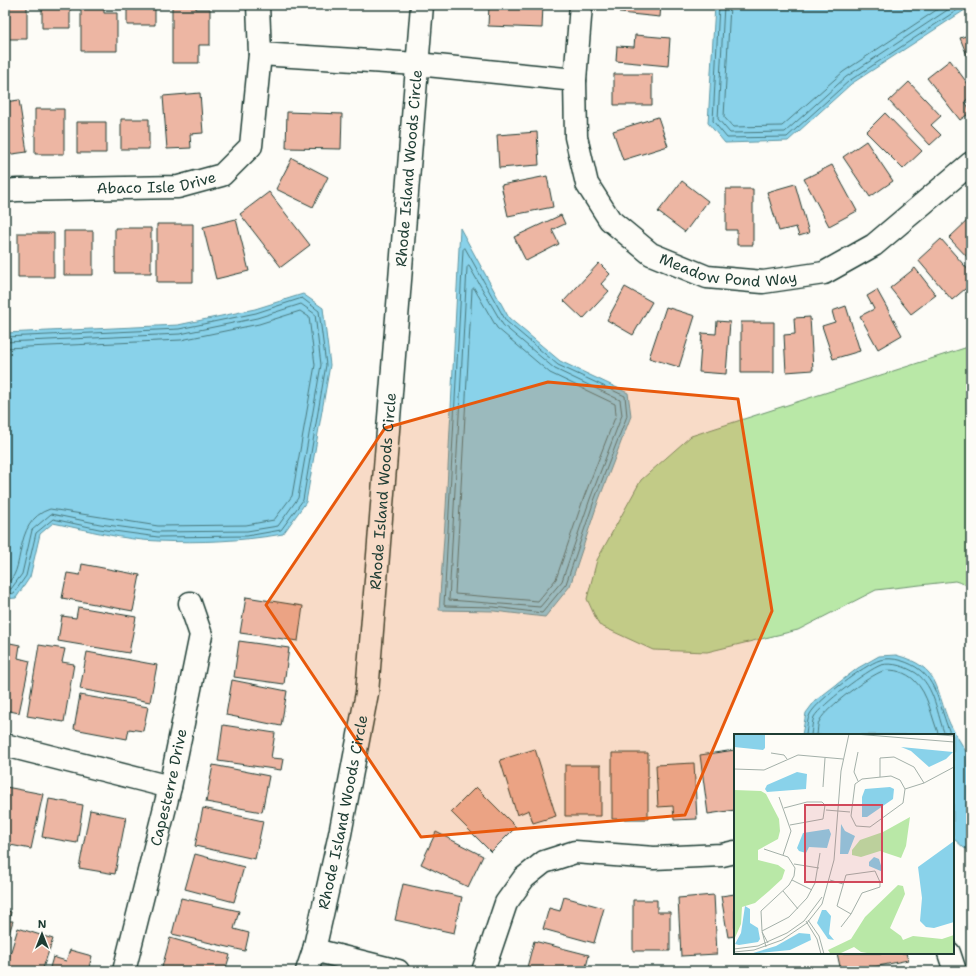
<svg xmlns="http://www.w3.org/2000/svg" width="976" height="976" font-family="'Shantell Sans',sans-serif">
<rect width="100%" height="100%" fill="#fdfcf7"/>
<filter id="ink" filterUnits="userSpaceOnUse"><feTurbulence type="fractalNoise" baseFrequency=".025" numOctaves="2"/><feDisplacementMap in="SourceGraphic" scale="8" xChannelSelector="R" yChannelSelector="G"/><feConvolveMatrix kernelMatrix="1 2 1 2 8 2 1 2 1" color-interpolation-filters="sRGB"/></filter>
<g filter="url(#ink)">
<!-- green -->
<path fill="#b9e8a7" stroke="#6c926e" d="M971,346V586L955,581L876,590L798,630L707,652L653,650L599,625L587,599L597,560L641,480L691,436Z"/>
<!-- water -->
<path fill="#89d2ea" stroke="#5f96a1" d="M715,5H971V6L851,84L788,141L725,143L708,123Z
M460,228L509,318L560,361L628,393L631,416L598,502L570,586L545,617L494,611L439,610L446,508Z
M303,294L323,308L330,365L306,502L283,534C242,541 200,543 158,541C123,540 88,530 53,523L40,534L30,577L16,598L5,599V333L178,325L255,309Z
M896,655C942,668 934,688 950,724C956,737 966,749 971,762C973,767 971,777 971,783C971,805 971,828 971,850L964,848L953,838V735H802L806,713L815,701L858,668L879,656Z"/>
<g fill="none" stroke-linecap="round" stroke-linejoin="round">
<!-- shore -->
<path stroke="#49797d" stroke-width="1" d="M719,5L713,121L727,138L787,137L849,81L965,5
M724,5L718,119L730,133L785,132L846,77L955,5
M730,5L724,117L733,127L782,126L843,72L944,5
M465,248L506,321L558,365L625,396L627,416L594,501L566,584L542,613L494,607L446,606L444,605L463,250Z
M469,266L503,325L555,369L620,400L622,415L590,499L562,581L540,607L449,600L467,268Z
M474,288L497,328L550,373L615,404L616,415L584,497L556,579L538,601L455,594L472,290Z
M5,337L179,329L256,313L302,298L319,311L326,365L303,500L281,530L247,536L158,537L99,529L53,519L36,533L26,576L14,593L5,595
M5,342L180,334L257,318L301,304L315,314L321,365L298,498L278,526L247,531L158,532L100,524L51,514L32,530L22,574L11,589L5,590
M5,348L181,340L259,324L300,311L309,317L315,365L292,496L274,520L246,525L158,526L50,509C10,522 28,575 5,584
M806,735C807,728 807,720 810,714C818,700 864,665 880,660C892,656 910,662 920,670C939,685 941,714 951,735
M811,735C812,729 812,722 814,717C821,705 867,670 881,665C893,662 906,667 916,673C935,686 937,715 945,735
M817,735C818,730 817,724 820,720C826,708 870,675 883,671C893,668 907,673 914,680C929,694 931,717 939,735"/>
</g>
<!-- building -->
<path fill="#edb6a3" stroke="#1f3d34" d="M5,5H27V39H5Z
M42,5H70V28H42Z
M81,5H104V13H117V51H81Z
M127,5H155V25H127Z
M172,5H196V9H210V45H199V63H172Z
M316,5H334L318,10Z
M489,5H543L542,28L488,26Z
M620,5H661L660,17L620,13Z
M971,34V65L960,38Z
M635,35L670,38L668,66L616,61L617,46L634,47Z
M950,60L971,88V97L965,101L971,112L960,120L927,78Z
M614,74H652V105H614Z
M909,82L941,116L931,125L941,135L930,145L889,101Z
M200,93L203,133L190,134L191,148L167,149L163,96Z
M19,100L27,152L5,155V102Z
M35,109H64V154H35Z
M287,112L342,114L341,149L286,148Z
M885,113L922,151L903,169L866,132Z
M658,117L668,146L623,160L613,131Z
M121,119H149V149H121Z
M77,122H106V153H77Z
M537,132L539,165L499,168L497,135Z
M866,141L893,181L870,197L843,157Z
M292,158L328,177L313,207L276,189Z
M832,165L857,211L829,226L804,179Z
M547,176L553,207L508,216L501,185Z
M682,181L708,201L685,232L658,212Z
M795,184L809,233L799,236L796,227L779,231L767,192Z
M726,189H753V245H737V230H726Z
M269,192L310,245L281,267L240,214Z
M561,215L565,224L552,230L559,244L526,261L514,237Z
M971,217V261L949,238Z
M236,219L249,271L216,279L203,227Z
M157,224H193V282H157Z
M115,228H151V273H115Z
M64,231H93V275H64Z
M18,233H54V277H18Z
M941,239L971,273V284L952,300L918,260Z
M599,263L610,274L601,284L609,291L583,319L564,301Z
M915,268L936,295L911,314L890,288Z
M625,287L652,302L633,335L607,320Z
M877,290L902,335L878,349L860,316L874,309L867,296Z
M846,306L860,351L833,359L822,326L835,322L832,311Z
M666,307L695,316L679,367L649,358Z
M810,317L813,370L786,372L784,335L795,334L794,318Z
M717,321L730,322L726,374L699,372L702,333L716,334Z
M741,322H774V373H741Z
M82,564L140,575L133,611L62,598L67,573L80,575Z
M246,597L303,606L298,641L240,633Z
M78,607L136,617L129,653L58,641L62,616L76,618Z
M239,641L289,648L284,684L234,677Z
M5,642L20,645L18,658L30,661L19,713L5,710Z
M39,645L65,649L62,662L74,664L64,722L27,716Z
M87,652L157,665L150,702L80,689Z
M232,680L287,691L281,726L226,715Z
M80,695L148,707L143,731L129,729L127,739L74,729Z
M223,725L275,733L271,758L283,759L281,770L218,761Z
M535,749L556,816L533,823L529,810L517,815L500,760Z
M735,750V810L708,814L700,755Z
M612,753H648V819H612Z
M694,763L697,819L674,820L673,806L658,807L656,765Z
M213,765L269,776L262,812L206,802Z
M565,765H601V816H565Z
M6,787L43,794L31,849L5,844Z
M476,787L516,827L491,852L451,812Z
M49,799L83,805L77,843L42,837Z
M203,808L263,821L255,859L195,846Z
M90,810L126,817L115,874L79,868Z
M436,832L483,856L468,887L421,864Z
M195,854L244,867L234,902L185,889Z
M403,884L462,897L454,933L395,920Z
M735,894V936L728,937L721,896Z
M714,895L717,954L681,956L678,898Z
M564,897L604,908L594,943L543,929L549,908L560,911Z
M181,898L239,911L234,929L249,933L245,951L172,934Z
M633,900H657V912H670V951H633Z
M5,910L11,912L9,921H13L5,947Z
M18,928L53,939L42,971H5Z
M170,938L230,955L225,971H161Z
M534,941L589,955L585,971H526Z
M70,950L92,956L88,971H49L53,957L66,961Z
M837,953H906L908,960L854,971H841Z"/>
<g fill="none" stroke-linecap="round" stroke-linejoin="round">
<!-- minor casing -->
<g stroke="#1f3d34" stroke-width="25">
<g id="minor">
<path id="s1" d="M581,5L575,80L576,137L587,184L610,220L651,254L707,277L763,282L824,273L874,245L971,163"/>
<path d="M260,54L417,64L575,80"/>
<path id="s2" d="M5,191L17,190L178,187L222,175L251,146L260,54L258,5"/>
<path d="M5,745L170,787"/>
<path d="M314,950L398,971"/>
<path d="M949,953L955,971"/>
<path id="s3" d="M124,971L170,787L201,635L190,603"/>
<path id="s4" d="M307,971L314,950L340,834L367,693L422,5"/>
<path d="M483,971L506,903L524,878L544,862L575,852L654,858L722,855L735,852"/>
</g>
</g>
<!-- minor -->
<use href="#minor" stroke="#fdfcf7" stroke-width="22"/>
</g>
</g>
<!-- marked area -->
<path fill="#e8590c" fill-opacity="0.2" stroke="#e8590c" stroke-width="3" stroke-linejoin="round" d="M548,382L738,399L772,611L685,815L421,837L266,605L385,428Z"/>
<g text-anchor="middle" stroke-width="3.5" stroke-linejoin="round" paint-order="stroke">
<!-- street labels -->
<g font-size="15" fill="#1f3d34" stroke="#fdfcf7">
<text dy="5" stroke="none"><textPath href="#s4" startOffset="811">Rhode Island Woods Circle</textPath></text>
<text dy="5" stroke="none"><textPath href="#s2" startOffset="152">Abaco Isle Drive</textPath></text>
<text dy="5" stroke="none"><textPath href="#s1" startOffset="357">Meadow Pond Way</textPath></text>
<text dy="5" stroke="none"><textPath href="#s4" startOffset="487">Rhode Island Woods Circle</textPath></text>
<text dy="5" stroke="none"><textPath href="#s3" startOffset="189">Capesterre Drive</textPath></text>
<text dy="5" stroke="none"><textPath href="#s4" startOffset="163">Rhode Island Woods Circle</textPath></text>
</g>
</g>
<!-- overview -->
<g transform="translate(734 734)">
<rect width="220" height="220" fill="#fdfcf7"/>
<path d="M0,56L27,57L32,60L45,85L46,97L44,105L24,116V126L44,131L51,136L48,145L35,157L21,169L8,173L7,190L0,206ZM176,83L172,112L167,124L146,117L127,123L118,121V116L126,106L149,98ZM164,151L169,152L171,160L156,194L167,202L169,206L179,202L208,205L220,201V220H139L127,218L120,213L107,219H96L94,216L117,205L131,183Z" fill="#b9e8a7"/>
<path d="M0,0H31V14L29,16L0,13ZM167,13L219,18L212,25L195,33L177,17ZM63,38L73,40L72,55L33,58L31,55L33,51ZM156,53L160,55L159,65L133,83H128V63L131,55ZM107,90L111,97L121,102L114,120H106ZM95,95L97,100L93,114L75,113L72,119L65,117L63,114L69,99ZM220,107V188L200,194L192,193L186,187L188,164L184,133ZM140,123L145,125L149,138L135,132V128ZM11,172L16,175V189L24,194L26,205L24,208L5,211L1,210L7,199ZM88,176H92L97,182L95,200L100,206L94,205L83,189ZM65,199L76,200L77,206L56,216L16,220L42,212Z" fill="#89d2ea"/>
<path fill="none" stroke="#a4b0a9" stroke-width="1" d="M121,0L220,8M196,0L220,2M37,19L50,21L53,25M0,35L30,36L64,21L109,25M157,42L166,46L171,55L169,69L136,93L122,92L117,82L121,50L128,45ZM146,43V24L160,23L180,33L190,49M124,47L120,38L124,18M89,53L91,24M171,55L190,49L220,33M45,63L57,97L49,121M50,74L73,68H88L91,71L89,85L56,91M92,76L116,78M30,115L54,123L61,134L60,142L55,151L27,177L28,197L32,213M60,130L85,134M141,137L146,148V153L128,159L117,180L103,172L112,141ZM58,146L78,156M96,146L109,150M49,157L64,175M74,186L85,202L90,220M72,187L83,205L87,220M107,193L117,180M28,197L55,183L73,164L81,149L86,119M28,198L34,209M0,215L24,212L53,199L70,187L88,163M0,218L20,216L48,206L73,189L88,170L100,126L107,37L115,0"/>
<path fill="#d1495b" fill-opacity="0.15" stroke="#d1495b" stroke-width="2" d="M71,71H148V148H71Z"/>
<rect width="220" height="220" fill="none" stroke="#1f3d34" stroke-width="2"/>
</g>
<!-- margin -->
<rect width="976" height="976" fill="none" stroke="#fdfcf7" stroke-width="20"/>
<rect x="10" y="10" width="956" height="956" fill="none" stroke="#1f3d34" stroke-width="1.5" filter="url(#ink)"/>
<!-- north arrow -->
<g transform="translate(42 934)" stroke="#fdfcf7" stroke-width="3" paint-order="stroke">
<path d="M0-3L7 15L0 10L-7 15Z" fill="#1f3d34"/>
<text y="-6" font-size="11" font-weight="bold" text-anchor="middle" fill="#1f3d34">N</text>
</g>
</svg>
